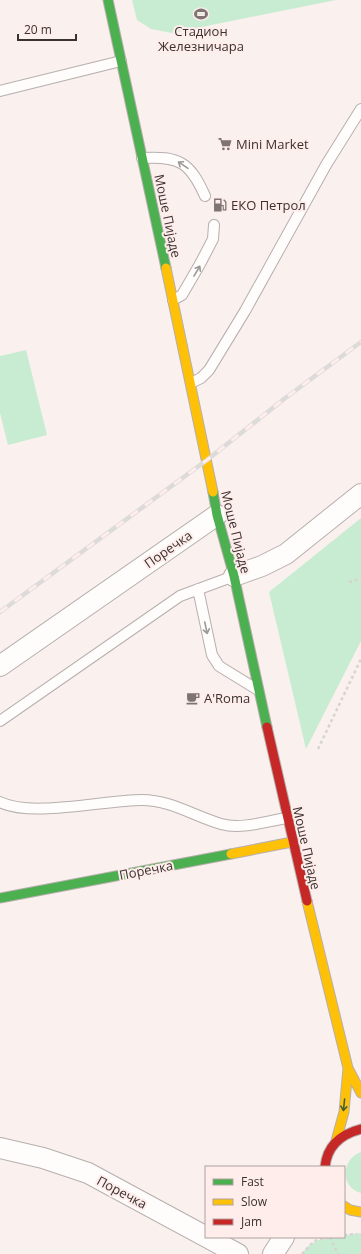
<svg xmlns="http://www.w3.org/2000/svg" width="361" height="1254" font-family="'Open Sans',sans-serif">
<rect width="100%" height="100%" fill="#faf0ee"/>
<!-- green -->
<path fill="#c8ecd2" d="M132,0H336L172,33L151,29L137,20Z
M26,350L47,435L8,445L0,413V356Z
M361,518V641L306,749L269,592Z
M361,1152V1193C340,1188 341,1159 361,1152Z
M361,1233V1254H302C312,1238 327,1237 344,1237V1235Z"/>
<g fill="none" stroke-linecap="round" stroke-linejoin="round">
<!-- lane casing -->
<g stroke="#b6afad" stroke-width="12">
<path id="lane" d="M0,91L121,61
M142,158C179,156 190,162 205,196
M173,300L182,295L200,264L213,239L214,225
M191,383L201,378L209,370L245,311L326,165L361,109
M198,589L212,655L219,666L258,690
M0,721L180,596L234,576
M0,802C31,818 104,800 142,800C170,800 194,816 221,824C242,830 266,821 287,818"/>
</g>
<!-- street casing -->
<g stroke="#b6afad" stroke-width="22">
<path id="street" d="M234,576L262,566L286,554L361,494
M0,666L217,515
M0,1148L43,1158L88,1173L238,1254
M273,1254L284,1237"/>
</g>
<!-- fast casing -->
<g stroke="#b6afad" stroke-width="11">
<path id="fast" d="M108,0L166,268
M213,492L217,515L234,576L267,727
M0,898L231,854"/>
</g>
<!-- slow casing -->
<g stroke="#b6afad" stroke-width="11">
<path id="slow" d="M166,268L213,492
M231,854L292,842
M307,901L348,1068L361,1093
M336,1141L344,1112L348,1068
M344,1206L350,1210L361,1212"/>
</g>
<!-- jam casing -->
<g stroke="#b6afad" stroke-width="11">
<path id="jam" d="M267,727L307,901
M325,1167C327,1146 341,1134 361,1129"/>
</g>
<!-- path -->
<path stroke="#d6d3d3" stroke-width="2.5" stroke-dasharray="3 3" stroke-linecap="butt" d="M349,582L361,579
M318,749L361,659
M344,1235L357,1234
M330,1237L338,1254
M302,1254L314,1241L328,1237"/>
<!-- lane -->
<use href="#lane" stroke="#fefdfc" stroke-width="10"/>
<!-- street -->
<use href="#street" stroke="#fefdfc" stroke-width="20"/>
<!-- fast -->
<use href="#fast" stroke="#4caf50" stroke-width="9"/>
<!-- slow -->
<use href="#slow" stroke="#ffc107" stroke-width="9"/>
<!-- jam -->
<use href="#jam" stroke="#c62828" stroke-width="9"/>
<!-- rail casing -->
<g stroke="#dddada" stroke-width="4.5">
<path id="rail" d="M0,612L207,460L284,399L361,342"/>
</g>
<!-- rail -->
<use href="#rail" stroke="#feedea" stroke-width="3" stroke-dasharray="9" stroke-linecap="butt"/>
</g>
<!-- one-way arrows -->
<defs><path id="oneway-shaft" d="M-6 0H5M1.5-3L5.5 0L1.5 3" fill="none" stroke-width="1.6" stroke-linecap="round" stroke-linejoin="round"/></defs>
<g stroke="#9c9896">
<use href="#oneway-shaft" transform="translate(183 165) rotate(-146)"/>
<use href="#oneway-shaft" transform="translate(197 271) rotate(-59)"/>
<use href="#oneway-shaft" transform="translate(206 628) rotate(78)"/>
</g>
<use stroke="#405e3c" href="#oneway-shaft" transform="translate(344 1105) rotate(96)"/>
<!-- icons -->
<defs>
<g id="stadium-bare" transform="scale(1.08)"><path d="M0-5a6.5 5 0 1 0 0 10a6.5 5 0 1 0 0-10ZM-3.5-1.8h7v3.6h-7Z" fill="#7d7473" stroke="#feedea" stroke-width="2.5" paint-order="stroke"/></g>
<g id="supermarket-bare" transform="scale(1.08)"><path d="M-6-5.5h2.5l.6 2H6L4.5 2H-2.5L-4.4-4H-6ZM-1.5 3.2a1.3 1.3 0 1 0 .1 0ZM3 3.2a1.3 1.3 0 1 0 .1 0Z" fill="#7d7473" stroke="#feedea" stroke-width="2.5" paint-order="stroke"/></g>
<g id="fuel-bare" transform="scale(1.08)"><path d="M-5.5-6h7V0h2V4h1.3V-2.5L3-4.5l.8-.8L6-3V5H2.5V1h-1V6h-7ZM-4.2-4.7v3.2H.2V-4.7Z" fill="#7d7473" stroke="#feedea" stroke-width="2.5" paint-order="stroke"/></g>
<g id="cafe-bare" transform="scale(1.08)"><path d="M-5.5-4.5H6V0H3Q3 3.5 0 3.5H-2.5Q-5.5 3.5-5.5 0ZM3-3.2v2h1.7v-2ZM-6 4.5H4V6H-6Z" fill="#7d7473" stroke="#feedea" stroke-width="2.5" paint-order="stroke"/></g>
</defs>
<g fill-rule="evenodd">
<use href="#stadium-bare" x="201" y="14"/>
<use href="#supermarket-bare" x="225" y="144"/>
<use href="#fuel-bare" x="220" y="205"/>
<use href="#cafe-bare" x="193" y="698"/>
</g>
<g text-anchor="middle" stroke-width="4" stroke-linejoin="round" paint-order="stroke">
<!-- poi labels -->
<g font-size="13" fill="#3a3231" stroke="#feedea" text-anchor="start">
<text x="201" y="36" text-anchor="middle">Стадион<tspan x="201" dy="15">Железничара</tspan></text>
<text x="236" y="149">Mini Market</text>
<text x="231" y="210">ЕКО Петрол</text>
<text x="204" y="703">A'Roma</text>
</g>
<!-- street labels -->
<g font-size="13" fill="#3a3231" stroke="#feedea">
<text transform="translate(168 216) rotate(78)" y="5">Моше Пијаде</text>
<text transform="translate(236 532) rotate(76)" y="5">Моше Пијаде</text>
<text transform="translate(168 549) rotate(-35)" y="5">Поречка</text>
<text transform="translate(307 848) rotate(77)" y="5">Моше Пијаде</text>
<text transform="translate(146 870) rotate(-11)" y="5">Поречка</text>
<text transform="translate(122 1192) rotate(28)" y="5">Поречка</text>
</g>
</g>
<!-- legend -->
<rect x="205" y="1166" width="140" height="72" fill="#feedea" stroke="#b0a2a0"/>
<rect x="213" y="1179" width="20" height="6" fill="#4caf50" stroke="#b0a2a0"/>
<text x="241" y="1186" font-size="12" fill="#3a3231">Fast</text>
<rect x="213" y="1199" width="20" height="6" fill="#ffc107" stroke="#b0a2a0"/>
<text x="241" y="1206" font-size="12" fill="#3a3231">Slow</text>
<rect x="213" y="1219" width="20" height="6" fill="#c62828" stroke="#b0a2a0"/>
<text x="241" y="1226" font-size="12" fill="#3a3231">Jam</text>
<!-- scale -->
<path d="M18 34v6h58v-6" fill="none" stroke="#3a3231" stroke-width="2"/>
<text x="24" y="34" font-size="12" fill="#3a3231" stroke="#feedea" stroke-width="3" paint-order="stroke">20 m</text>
</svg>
